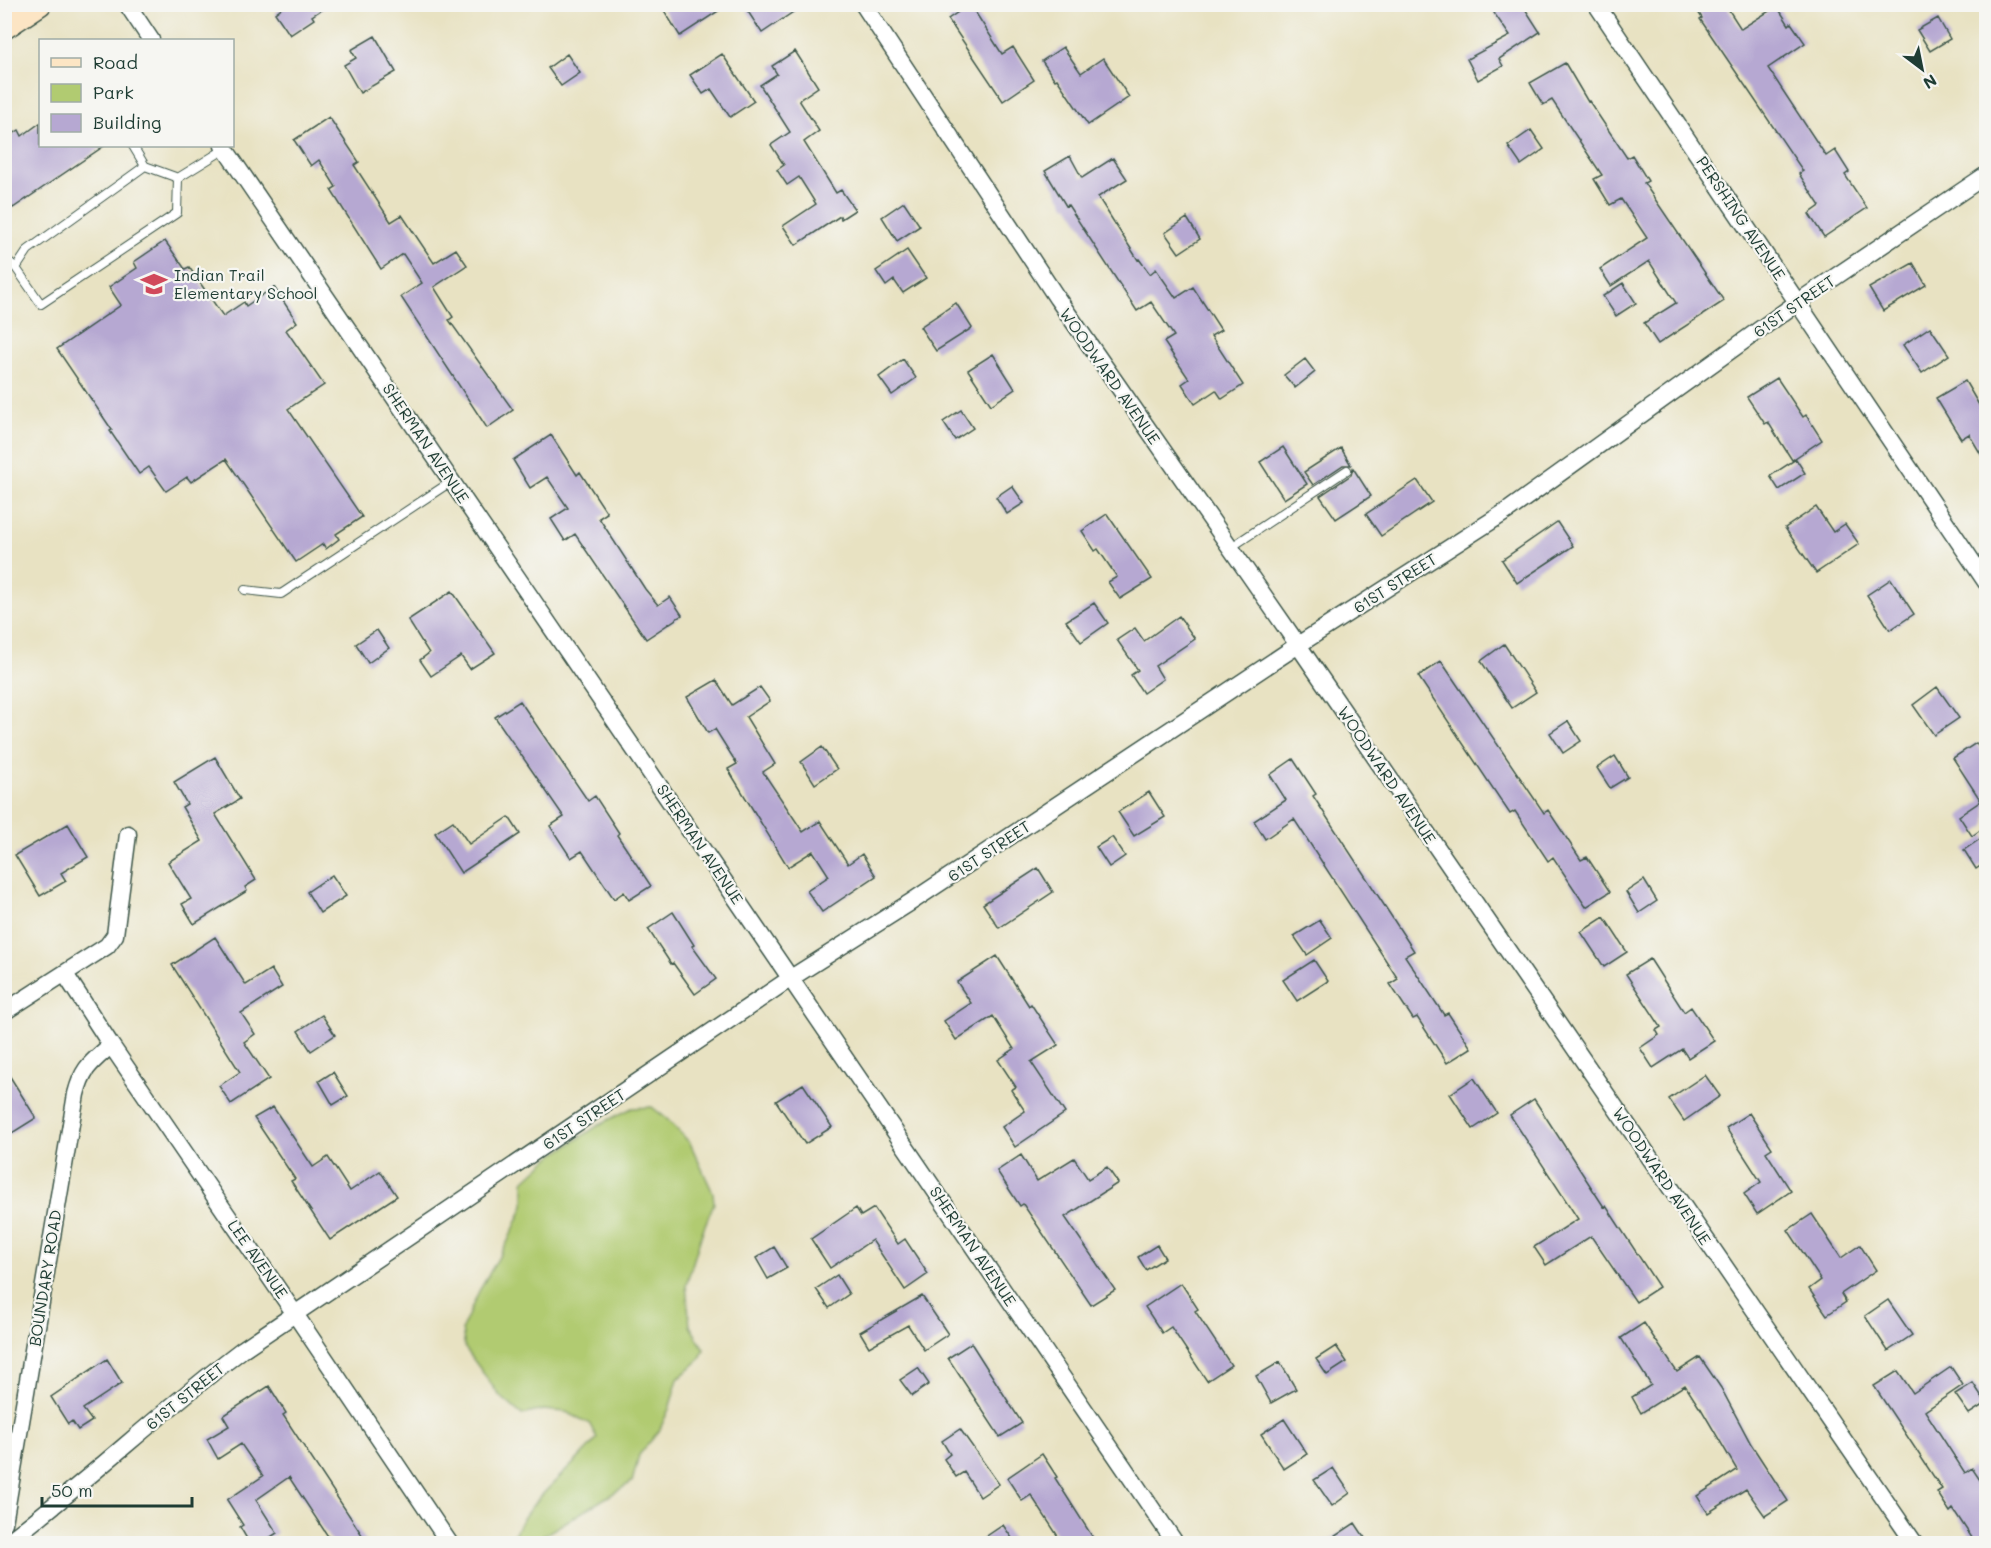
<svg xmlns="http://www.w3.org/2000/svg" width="1991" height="1548" font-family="Mali,sans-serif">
<rect width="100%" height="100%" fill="#f6f6f2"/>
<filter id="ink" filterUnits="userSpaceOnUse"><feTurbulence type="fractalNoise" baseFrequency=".0167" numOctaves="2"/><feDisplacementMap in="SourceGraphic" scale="12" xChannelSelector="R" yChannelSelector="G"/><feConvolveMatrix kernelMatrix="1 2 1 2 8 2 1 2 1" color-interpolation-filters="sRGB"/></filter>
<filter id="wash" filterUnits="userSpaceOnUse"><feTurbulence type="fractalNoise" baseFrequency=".008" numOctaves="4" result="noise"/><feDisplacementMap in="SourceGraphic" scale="24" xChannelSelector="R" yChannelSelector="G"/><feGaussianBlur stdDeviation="1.35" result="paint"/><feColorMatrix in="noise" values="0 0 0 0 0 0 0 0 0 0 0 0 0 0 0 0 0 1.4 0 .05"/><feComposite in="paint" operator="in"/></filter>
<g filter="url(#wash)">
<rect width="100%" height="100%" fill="#e8e2c2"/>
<!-- green -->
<path fill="#b1cb71" stroke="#688452" stroke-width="1.5" d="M652,1107L667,1119L690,1143L713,1193L714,1203L703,1230L686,1285L690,1326L704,1349L700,1359L678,1379L669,1409L659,1431L639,1455L632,1482L531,1543H511C523,1503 571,1471 597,1438L589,1423L566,1412L543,1410L522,1415L499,1395L465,1348L462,1329L479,1291L507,1243L524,1206V1181L549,1158L602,1123L632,1108Z"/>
<g id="blocks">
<!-- building -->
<path fill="#b6a8d2" d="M287,4H330L312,16L314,19L290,35L275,13Z
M660,4H729L680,36Z
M743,4H805L762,33Z
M970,4L1002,54L1013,47L1034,80L1003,101L948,19Z
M1507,4H1522L1540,32L1499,59L1503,66L1478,80L1467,59L1510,36L1494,13Z
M1693,4H1725L1741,29L1777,6L1789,25L1791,23L1805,43L1768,68L1826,156L1835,150L1849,172L1845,175L1867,208L1824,237L1809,214L1820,206L1799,174L1803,171L1700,19L1702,18Z
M1938,18L1950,39L1930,51L1917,30Z
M375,36L396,72L360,93L344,65L356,58L351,50Z
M1063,47L1081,73L1103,58L1129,97L1088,125L1057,79L1055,80L1042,61Z
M795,51L818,87L799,100L819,131L804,142L836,193L841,190L855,210L841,219L840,216L796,245L783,226L816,204L799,177L787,185L777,170L784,165L771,145L790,132L760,85L777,74L772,66Z
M567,54L580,73L561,86L548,68Z
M722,54L754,101L730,117L711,89L703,94L690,75Z
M1565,63L1588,102L1589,101L1627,158L1632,155L1648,181L1644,183L1724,301L1658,344L1644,323L1676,303L1649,261L1611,286L1600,269L1647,238L1621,199L1610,205L1594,179L1602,175L1552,100L1543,105L1530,83Z
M329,117L359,162L354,165L391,222L402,215L434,263L456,249L467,265L434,287L453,317L449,320L513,410L487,428L401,297L422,283L403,254L381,269L331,190L336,187L319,160L311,166L294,140Z
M40,123V146H104L13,208L4,195V140L19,130L22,136Z
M1531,130L1544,149L1521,165L1508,146Z
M1070,156L1082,178L1113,158L1127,179L1098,197L1138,260L1139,259L1150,274L1156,269L1176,298L1193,287L1221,330L1211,336L1243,385L1222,399L1216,390L1195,404L1182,384L1189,379L1164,342L1174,336L1151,302L1137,311L1068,205L1066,206L1045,171Z
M904,202L920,226L897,241L882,217Z
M1187,218L1200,239L1179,253L1165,233Z
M165,241L185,269L189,267L223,316L244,302L246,306L274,287L297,322L286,330L324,385L288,409L362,517L336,534L339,539L326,549L323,544L296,562L226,459L191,482L187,477L166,491L149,467L139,474L110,431L112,430L57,349L121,305L109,287L137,268L134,262Z
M907,250L926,278L903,293L894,280L886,286L876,271Z
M1913,263L1926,285L1883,311L1869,288Z
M1623,283L1636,303L1616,316L1603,296Z
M956,303L972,328L936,351L920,327Z
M1930,327L1949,355L1922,373L1903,345Z
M993,354L1015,389L991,405L968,370Z
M903,359L916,378L892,395L879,377Z
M1305,359L1315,372L1295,388L1284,375Z
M1777,378L1803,417L1806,415L1822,440L1792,460L1768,422L1765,424L1747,397Z
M1965,381L1986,417V463L1969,434L1961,439L1936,398Z
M961,410L973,428L955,440L943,422Z
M551,435L577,475L580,472L607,513L599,518L645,589L658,605L670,597L682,615L646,639L575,534L565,541L551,519L568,508L547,477L530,488L513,460Z
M1283,447L1307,484L1284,499L1260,462Z
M1341,448L1351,465H1343L1313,485L1304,472Z
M1796,459L1805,473L1779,490L1770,476Z
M1353,468L1371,496L1336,519L1320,496L1351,475Z
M1417,480L1432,502L1381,536L1366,514Z
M1012,486L1024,503L1007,514L996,497Z
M1816,507L1833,532L1845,524L1859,544L1816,573L1785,528Z
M1107,514L1152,579L1120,599L1108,582L1117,577L1098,549L1095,551L1082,531Z
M1557,522L1573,546L1517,583L1502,560Z
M1891,579L1914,614L1890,630L1867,595Z
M452,591L495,653L470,669L461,656L431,676L420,660L429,653L408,620Z
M1094,603L1108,623L1081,642L1066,621Z
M1179,616L1195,639L1155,666L1163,679L1143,693L1131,675L1138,670L1117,640L1135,628L1144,641Z
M377,630L389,648L368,663L356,644Z
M1504,644L1536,692L1512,708L1481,661Z
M1441,661L1544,813L1548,810L1581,860L1587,857L1610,892L1586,907L1553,857L1548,861L1515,811L1510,814L1418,676Z
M716,680L732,705L760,687L770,701L746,717L775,764L763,772L803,832L820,821L848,864L862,854L876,876L822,912L807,891L829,876L813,851L788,867L728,769L737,764L715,729L708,733L687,697Z
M1937,687L1959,718L1934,735L1913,705Z
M520,701L588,801L595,796L619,833L617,835L651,886L629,900L624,892L614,899L582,851L571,858L550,826L564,817L495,717Z
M1568,721L1581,741L1563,753L1550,733Z
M1976,743L1986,758V826L1972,836L1959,816L1981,801L1953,758Z
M822,747L837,769L815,784L801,762Z
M1615,756L1628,777L1610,788L1597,768Z
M215,757L240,799L215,814L256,880L245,887L247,891L194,924L182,904L191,899L168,862L202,841L182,807L187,804L174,782Z
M1293,759L1316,794L1313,796L1414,951L1405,956L1444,1015L1448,1013L1471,1048L1447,1063L1417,1017L1413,1019L1390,984L1398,979L1294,819L1265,839L1254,821L1286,800L1270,775Z
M1149,792L1165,817L1134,836L1118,812Z
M509,817L520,834L461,873L435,833L453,821L469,844Z
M68,824L88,857L61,873L66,881L40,896L15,855Z
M1986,835V862L1976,869L1964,850Z
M1112,837L1125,856L1109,867L1096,847Z
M1038,868L1053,892L999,928L983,904Z
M332,875L346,896L320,913L307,892Z
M1644,880L1657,901L1639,913L1626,892Z
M673,912L694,945L692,946L716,979L695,994L673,963L671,964L648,929Z
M1604,917L1627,952L1604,967L1581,932Z
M1320,920L1332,938L1307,955L1294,936Z
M215,937L246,985L271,969L282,987L241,1013L255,1034L244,1042L269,1079L231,1104L219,1086L240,1072L172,965Z
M997,956L1029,1006L1031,1004L1058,1045L1031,1062L1065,1113L1015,1147L1002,1127L1025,1111L1011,1090L1016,1087L998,1060L1014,1049L993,1016L956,1040L944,1021L971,1003L957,982Z
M1650,959L1684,1012L1691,1007L1714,1041L1688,1058L1682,1049L1653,1068L1640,1048L1659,1035L1656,1030L1661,1027L1626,974Z
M1314,960L1328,981L1297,1001L1283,980Z
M322,1015L335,1035L311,1051L298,1031Z
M4,1067L36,1118L4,1138Z
M333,1072L348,1096L333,1105L319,1081Z
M1705,1075L1720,1096L1684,1121L1669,1099Z
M1474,1078L1497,1113L1473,1129L1450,1094Z
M803,1084L832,1127L805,1144L776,1101Z
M1534,1099L1604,1207L1606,1206L1659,1287L1636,1302L1591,1236L1546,1265L1534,1247L1578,1219L1510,1115Z
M273,1107L313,1167L328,1157L350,1191L380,1171L397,1196L330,1240L291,1181L295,1179L254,1118Z
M1749,1113L1772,1148L1766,1152L1791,1191L1757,1214L1744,1194L1761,1182L1726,1128Z
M1021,1155L1037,1181L1074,1158L1088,1179L1107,1167L1118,1183L1065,1217L1115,1290L1091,1305L1023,1204L1020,1206L997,1171Z
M856,1208L861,1216L874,1208L898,1244L905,1239L928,1274L905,1290L872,1240L830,1268L811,1239Z
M1812,1214L1841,1258L1860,1245L1876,1270L1841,1294L1846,1302L1827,1315L1809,1289L1821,1280L1788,1230Z
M1157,1245L1165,1258L1146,1270L1138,1257Z
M774,1247L787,1268L768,1279L756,1258Z
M837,1275L849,1294L829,1308L816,1289Z
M1181,1283L1198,1309L1195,1311L1231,1365L1207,1381L1171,1327L1162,1333L1145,1307Z
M922,1296L948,1334L924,1350L908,1325L869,1347L860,1332Z
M1888,1300L1912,1335L1888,1351L1865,1316Z
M1644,1323L1677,1372L1700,1357L1721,1388L1751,1444L1788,1501L1765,1516L1746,1489L1708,1513L1697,1496L1737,1470L1700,1407H1699L1685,1385L1641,1413L1632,1397L1651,1385L1621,1338Z
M971,1343L1022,1423L1000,1437L948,1358Z
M1336,1346L1347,1362L1327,1375L1316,1359Z
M107,1359L122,1383L83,1409L92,1421L78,1430L72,1421L68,1424L51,1397Z
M1280,1362L1296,1389L1271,1403L1256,1376Z
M1951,1367L1963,1385L1925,1411L1965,1473L1972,1468L1986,1489V1544H1976L1953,1509L1950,1512L1937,1492L1942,1489L1874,1386L1898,1371L1913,1393Z
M918,1368L929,1384L912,1396L900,1380Z
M1973,1383L1986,1403L1969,1414L1955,1394Z
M269,1386L286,1413L283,1415L368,1544H333L289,1477L256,1500L277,1533L260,1544H250L240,1527L243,1525L227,1500L263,1476L241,1444L218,1459L207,1439L229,1426L223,1416Z
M1284,1419L1307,1454L1284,1469L1261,1434Z
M960,1429L999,1484L980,1497L964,1472L956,1477L944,1459L950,1454L942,1441Z
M1042,1454L1057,1477L1055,1478L1097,1544H1063L1031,1495L1022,1501L1007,1478Z
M1333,1468L1350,1493L1332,1506L1314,1480Z
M1355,1523L1369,1544H1323Z
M1003,1525L1016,1544H975Z"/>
</g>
</g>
<g filter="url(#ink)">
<use href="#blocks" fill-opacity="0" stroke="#3d5649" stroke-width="1.5"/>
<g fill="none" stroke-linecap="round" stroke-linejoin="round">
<!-- lane casing -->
<g stroke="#3d5649" stroke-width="10">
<path id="lane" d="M133,146L145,166L178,178L225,149
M145,166L28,250L16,268L41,304L177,213L178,178
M4,257L16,268
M1230,548L1347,470
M245,590L281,594L452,481"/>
</g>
<!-- street casing -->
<g stroke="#3d5649" stroke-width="19">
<path id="street" d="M127,4L151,40
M863,4L1057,298L1298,645L1915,1544
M1596,4L1986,582
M223,146L1176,1544
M65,974L111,1045L295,1314L450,1544
M4,1012L107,946L115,935L128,834
M4,1523L76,1094C83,1067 91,1063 111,1045
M5,1544C87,1482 161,1411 243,1349L791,978L911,902L1298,645L1510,509L1798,302L1986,175"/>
</g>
<!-- secondary casing -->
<g stroke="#3d5649" stroke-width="25">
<path id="secondary" d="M4,28L40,4"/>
</g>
<!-- lane -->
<use href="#lane" stroke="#fff" stroke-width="8"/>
<!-- street -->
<use href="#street" stroke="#fff" stroke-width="16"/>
<!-- secondary -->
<use href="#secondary" stroke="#fce5c4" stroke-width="22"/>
</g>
</g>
<!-- icons -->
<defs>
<g id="school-bare" transform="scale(2.07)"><path d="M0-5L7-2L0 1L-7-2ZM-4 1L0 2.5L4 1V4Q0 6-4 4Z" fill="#d1495b" stroke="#f6f6f2" stroke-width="2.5" paint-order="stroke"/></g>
</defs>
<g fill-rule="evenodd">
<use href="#school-bare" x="154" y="284"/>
</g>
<g text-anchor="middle" stroke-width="4.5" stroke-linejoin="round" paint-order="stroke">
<!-- street labels -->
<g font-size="16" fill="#1f3d34" stroke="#f6f6f2">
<text transform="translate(1741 218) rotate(56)" y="6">PERSHING AVENUE</text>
<text transform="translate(1794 306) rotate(-35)" y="6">61ST STREET</text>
<text transform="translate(1110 376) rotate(55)" y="6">WOODWARD AVENUE</text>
<text transform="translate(426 443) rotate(56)" y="6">SHERMAN AVENUE</text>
<text transform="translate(1395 583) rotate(-33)" y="6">61ST STREET</text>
<text transform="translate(1387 775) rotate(56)" y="6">WOODWARD AVENUE</text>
<text transform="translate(700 844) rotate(56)" y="6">SHERMAN AVENUE</text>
<text transform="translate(989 851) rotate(-34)" y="6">61ST STREET</text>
<text transform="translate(584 1119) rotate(-34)" y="6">61ST STREET</text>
<text transform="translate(1662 1176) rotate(56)" y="6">WOODWARD AVENUE</text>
<text transform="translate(973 1246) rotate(56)" y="6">SHERMAN AVENUE</text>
<text transform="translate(258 1259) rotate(55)" y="6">LEE AVENUE</text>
<text transform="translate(45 1278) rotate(-81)" y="6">BOUNDARY ROAD</text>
<text transform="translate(185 1396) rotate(-39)" y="6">61ST STREET</text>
</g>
<!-- poi labels -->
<g font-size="16" fill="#1f3d34" stroke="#f6f6f2" text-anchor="start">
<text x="174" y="281">Indian Trail<tspan x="174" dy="18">Elementary School</tspan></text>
</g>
</g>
<!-- margin -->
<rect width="1991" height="1548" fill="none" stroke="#f6f6f2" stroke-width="24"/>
<!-- legend -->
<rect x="39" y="39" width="195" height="108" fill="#f6f6f2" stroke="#a0aca6" stroke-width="1.5"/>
<rect x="51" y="58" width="30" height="9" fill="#fce5c4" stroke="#a0aca6" stroke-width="1.5"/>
<text x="93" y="69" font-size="18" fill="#1f3d34">Road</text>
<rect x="51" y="84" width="30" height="18" fill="#b1cb71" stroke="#a0aca6" stroke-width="1.5"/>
<text x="93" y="99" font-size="18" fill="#1f3d34">Park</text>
<rect x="51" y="114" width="30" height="18" fill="#b6a8d2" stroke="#a0aca6" stroke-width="1.5"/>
<text x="93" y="129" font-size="18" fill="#1f3d34">Building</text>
<!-- north arrow -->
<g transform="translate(1922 69) rotate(148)" stroke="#f6f6f2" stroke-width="4.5" paint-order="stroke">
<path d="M0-4.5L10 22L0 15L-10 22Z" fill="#1f3d34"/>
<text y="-9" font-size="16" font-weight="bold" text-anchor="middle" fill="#1f3d34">N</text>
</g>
<!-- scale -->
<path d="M42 1497v9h150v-9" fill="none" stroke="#1f3d34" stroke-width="3"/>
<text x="51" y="1497" font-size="18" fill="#1f3d34" stroke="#f6f6f2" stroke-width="4.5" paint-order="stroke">50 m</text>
</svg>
